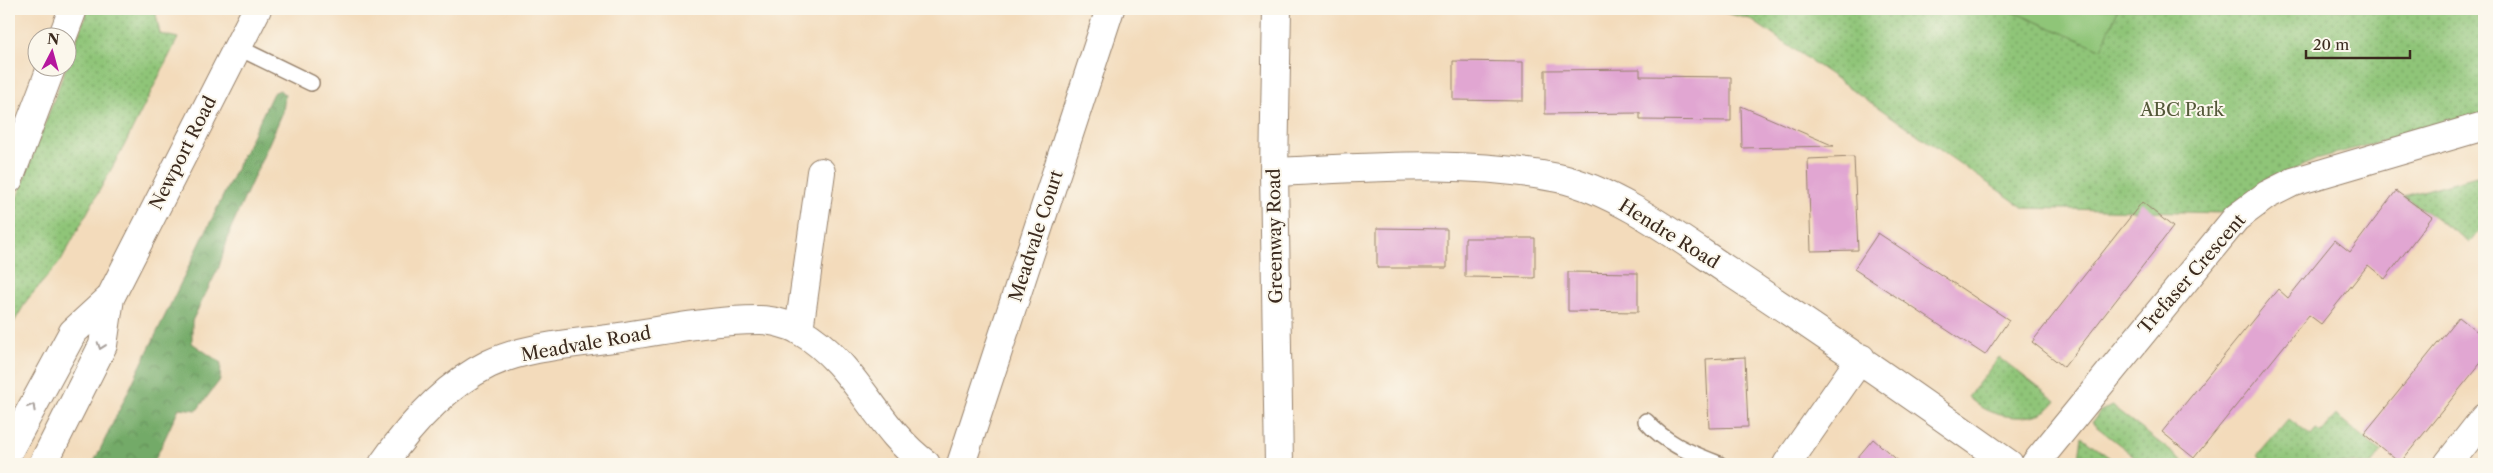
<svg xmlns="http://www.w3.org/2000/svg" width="2493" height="473" font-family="'Libre Caslon Text',serif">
<defs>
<pattern id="grass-dots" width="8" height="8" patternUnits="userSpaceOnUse" patternTransform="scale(1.25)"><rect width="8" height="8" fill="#8fc578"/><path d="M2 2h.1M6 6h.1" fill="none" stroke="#76a062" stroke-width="1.8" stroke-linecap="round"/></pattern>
<pattern id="forest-crowns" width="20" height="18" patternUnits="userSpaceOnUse" patternTransform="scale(1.25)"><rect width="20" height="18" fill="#73aa68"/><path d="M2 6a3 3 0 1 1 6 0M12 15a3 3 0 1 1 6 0" fill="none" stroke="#608b55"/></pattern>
</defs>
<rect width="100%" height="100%" fill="#fbf7ec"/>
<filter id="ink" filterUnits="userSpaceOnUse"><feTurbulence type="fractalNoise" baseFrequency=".02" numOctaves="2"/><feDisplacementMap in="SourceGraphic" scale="10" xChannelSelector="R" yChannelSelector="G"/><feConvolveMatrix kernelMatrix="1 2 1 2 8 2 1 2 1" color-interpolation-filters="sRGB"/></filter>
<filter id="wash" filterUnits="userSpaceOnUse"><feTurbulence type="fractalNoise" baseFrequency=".0096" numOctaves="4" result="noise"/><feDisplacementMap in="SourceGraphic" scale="20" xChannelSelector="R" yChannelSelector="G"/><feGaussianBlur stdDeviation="1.12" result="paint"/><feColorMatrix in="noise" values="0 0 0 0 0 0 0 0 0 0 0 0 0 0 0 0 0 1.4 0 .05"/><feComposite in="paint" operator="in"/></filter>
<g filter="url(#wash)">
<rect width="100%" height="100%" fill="#f3dbbb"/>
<!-- grass -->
<path fill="url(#grass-dots)" stroke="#65784b" d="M88,9H155L160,34L178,38L124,146L60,262L27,300L9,331V219Z
M1709,9H2484V113L2320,158L2266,182L2223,213L2024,208L1750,19Z
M2484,174V225L2470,242L2404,196Z
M1999,357L2056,401C2043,422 2005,420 1984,409C1978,406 1973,401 1968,397Z
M2113,406L2116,409L2187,464H2144L2092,423L2100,411Z
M2336,415L2381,452L2372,464H2267L2257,456L2289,419L2311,436L2316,430L2321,433Z
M2082,437L2118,464H2078Z"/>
<!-- forest -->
<path fill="url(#forest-crowns)" stroke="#576a43" d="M280,90L285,95L283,112L231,228L219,267L192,321V343L221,363L220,380L197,410L179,408L153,464H93L273,93Z"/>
<!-- pitch -->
<path fill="#8fc578" stroke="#65784b" d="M2006,9H2118L2101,49Z"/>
<g id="blocks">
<!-- building -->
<path fill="#e1a6d2" d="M1453,61L1523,62V101L1453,100Z
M1640,69V76L1731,77V121L1640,120V113L1545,114V70Z
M1741,106L1834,146L1742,148Z
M1854,157L1858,250L1811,251L1808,159Z
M2396,191L2432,217L2385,279L2368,265L2321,324L2309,315L2194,458L2162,432L2278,289L2288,298L2335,240L2350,252Z
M2142,202L2173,227L2064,367L2032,342Z
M1377,228L1447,229V268H1377Z
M1878,233L2009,320L1985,355L1854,269Z
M1465,238H1535V278L1465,277Z
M1568,272L1638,273V312L1568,311Z
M2459,317L2484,337V359L2400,463L2364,434Z
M1745,357L1748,427L1709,428L1706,359Z
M1873,439L1902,464H1852Z"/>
</g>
</g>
<g filter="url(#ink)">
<use href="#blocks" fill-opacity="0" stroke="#97826c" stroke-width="1"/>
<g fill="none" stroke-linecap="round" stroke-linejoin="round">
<!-- service casing -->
<g stroke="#97826c" stroke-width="18">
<path id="service" d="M237,47L311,83
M1646,421C1666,444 1691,453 1719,464"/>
</g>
<!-- minor casing -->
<g stroke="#97826c" stroke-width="30">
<path id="minor" d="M62,38L73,9
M1274,172C1368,168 1465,159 1558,178C1615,190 1679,238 1727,270C1823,333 1916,398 2009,464
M9,179L51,68
M799,330L821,172
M383,464C410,425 446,385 489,364C527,346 573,344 614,338C663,330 712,320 760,320C771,320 791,325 800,331C855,362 876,428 926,464
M961,464L1110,9
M1787,464L1861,358
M2035,464L2236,218L2267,195L2293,182L2484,126
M2448,464L2484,418"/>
</g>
<!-- tertiary casing -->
<g stroke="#97826c" stroke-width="30">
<path id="tertiary" d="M1277,9L1274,172L1279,464"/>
</g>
<!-- secondary casing -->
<g stroke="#97826c" stroke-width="30">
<path id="secondary" d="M9,450L73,332L110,298
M43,464L103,345L110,298L257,9"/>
</g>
<!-- service -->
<use href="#service" stroke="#fff" stroke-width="15"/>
<!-- minor -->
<use href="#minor" stroke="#fff" stroke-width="28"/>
<!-- tertiary -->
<use href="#tertiary" stroke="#fff" stroke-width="28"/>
<!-- secondary -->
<use href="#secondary" stroke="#fff" stroke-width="28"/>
</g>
<!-- one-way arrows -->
<defs><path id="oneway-chevron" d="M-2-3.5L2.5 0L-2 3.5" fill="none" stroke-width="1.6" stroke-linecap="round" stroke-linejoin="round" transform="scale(1.25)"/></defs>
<g stroke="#a79f9a">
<use href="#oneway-chevron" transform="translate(101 346) rotate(109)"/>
<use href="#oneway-chevron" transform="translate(32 407) rotate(-61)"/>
</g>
</g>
<g text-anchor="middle" stroke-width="4" stroke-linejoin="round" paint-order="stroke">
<!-- park labels -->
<g font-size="18" fill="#545839" stroke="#fbf7ec">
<text x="2182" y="116">ABC Park</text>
</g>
<!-- street labels -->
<g font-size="18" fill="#3b2a1e" stroke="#fbf7ec">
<text transform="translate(183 153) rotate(-63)" y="6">Newport Road</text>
<text transform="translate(1669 234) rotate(32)" y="6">Hendre Road</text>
<text transform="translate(1036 236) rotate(-72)" y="6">Meadvale Court</text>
<text transform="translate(1275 236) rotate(-91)" y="6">Greenway Road</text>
<text transform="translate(2192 274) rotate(-49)" y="6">Trefaser Crescent</text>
<text transform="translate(586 344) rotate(-10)" y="6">Meadvale Road</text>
</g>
</g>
<!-- margin -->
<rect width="2493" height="473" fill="none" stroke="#fbf7ec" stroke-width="30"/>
<!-- north arrow -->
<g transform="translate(52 52) rotate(6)"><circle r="24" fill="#fbf7ec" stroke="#aea59a"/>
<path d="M0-4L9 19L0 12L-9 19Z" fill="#b5179e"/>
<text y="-8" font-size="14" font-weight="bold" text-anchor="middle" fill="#3b2a1e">N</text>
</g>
<!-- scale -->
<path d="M2306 50v8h104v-8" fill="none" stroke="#3b2a1e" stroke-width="2.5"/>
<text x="2313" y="50" font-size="15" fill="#3b2a1e" stroke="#fbf7ec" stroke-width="4" paint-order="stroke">20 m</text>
</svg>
